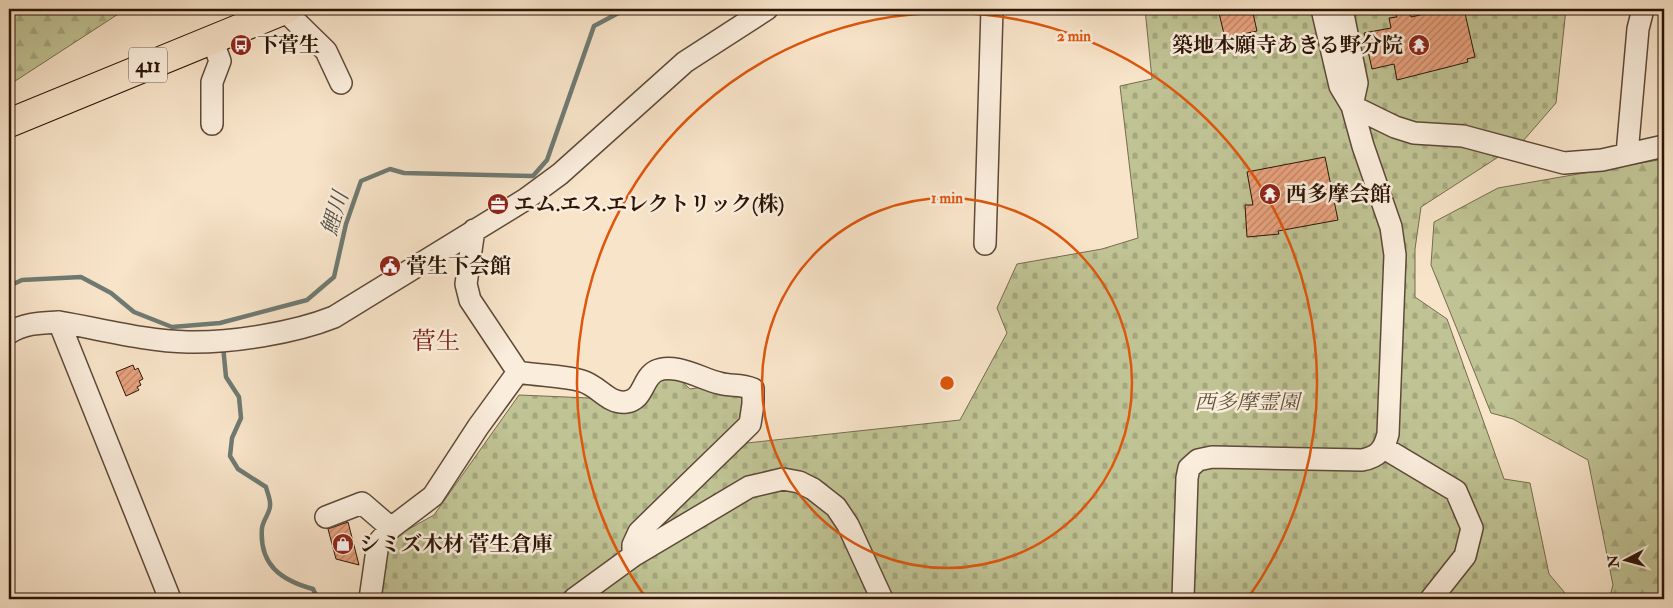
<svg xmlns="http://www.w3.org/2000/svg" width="1673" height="608" font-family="'IM FELL Double Pica','Noto Serif JP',serif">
<defs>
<pattern id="forest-firs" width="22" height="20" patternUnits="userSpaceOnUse" patternTransform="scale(1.25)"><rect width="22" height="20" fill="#c0c394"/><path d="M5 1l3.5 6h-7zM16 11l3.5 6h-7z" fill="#a5a77e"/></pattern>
<pattern id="cemetery-stones" width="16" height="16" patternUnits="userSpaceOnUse" patternTransform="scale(1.25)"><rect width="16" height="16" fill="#c0c394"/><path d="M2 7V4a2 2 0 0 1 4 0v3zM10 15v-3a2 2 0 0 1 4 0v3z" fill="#a5a77e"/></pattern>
<pattern id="building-hatch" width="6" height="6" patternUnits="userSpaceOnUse" patternTransform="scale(1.25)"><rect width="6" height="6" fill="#e8a27e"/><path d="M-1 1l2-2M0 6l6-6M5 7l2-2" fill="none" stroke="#bc8365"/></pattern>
</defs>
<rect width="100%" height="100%" fill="#f8e4c9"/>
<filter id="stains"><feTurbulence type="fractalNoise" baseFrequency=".004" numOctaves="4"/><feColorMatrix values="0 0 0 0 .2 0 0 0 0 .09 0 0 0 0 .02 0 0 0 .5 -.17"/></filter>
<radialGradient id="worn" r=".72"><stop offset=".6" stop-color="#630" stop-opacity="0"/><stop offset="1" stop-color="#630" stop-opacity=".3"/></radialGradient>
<!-- forest -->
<path fill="url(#forest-firs)" stroke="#766c4e" d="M9,9H126L9,85Z
M1664,159V599H1609L1613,585L1588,460L1513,419L1491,413L1431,265L1434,222L1498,188Z"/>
<!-- cemetery -->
<path fill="url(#cemetery-stones)" stroke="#766c4e" d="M1145,9H1566L1556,103L1523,141L1421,207L1415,249V297L1447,319L1504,479L1530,483L1549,574L1570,599H379L382,576L391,539L434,515L519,395L589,398L610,408L651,379L674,374L690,389L710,386L734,388L745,399L741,418L747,443L960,420L1007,333L997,308L1017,264L1102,249L1138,238L1120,86L1152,79Z"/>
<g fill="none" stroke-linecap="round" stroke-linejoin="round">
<!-- stream -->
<path stroke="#6f7a72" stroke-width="4.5" d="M9,286L22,280L81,277L111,293L134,312L172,327L220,323L307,300L334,277L346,224L361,181L390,169L404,173L533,176L547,160L594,26L626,9
M223,346L226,377L239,397L241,418L232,438L230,456L238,469L266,487C267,492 271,500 270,506C270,513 263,520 262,528C259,564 280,580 313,589L318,599"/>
</g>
<!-- building -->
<path fill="url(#building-hatch)" stroke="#2b1507" d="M1218,9H1252L1257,31L1225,38Z
M1447,9H1464L1475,57L1467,59L1468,62L1397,80L1394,64L1372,69L1364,33L1391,28L1389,18L1397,17L1396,13L1409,10L1411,17Z
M1325,157L1338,220L1278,231L1279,234L1247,237L1245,205H1253L1247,172Z
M133,365L135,370L138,368L143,379L139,381L141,385L137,387L139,390L126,396L116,372Z
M348,522L359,565L336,559L328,529Z"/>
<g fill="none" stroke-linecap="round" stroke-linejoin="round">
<!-- minor casing -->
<g stroke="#5e4938" stroke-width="24">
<path id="minor" d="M1342,9L1357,83L1352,106
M284,10L326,51L341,83
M1352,106L1395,127L1414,133L1463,136L1564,163L1602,160L1664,146
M212,124V82L220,61L212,39
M1627,154L1638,29L1643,9
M985,244L992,9
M59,322L170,599
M9,333C24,323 41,323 59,322C101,329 145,341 188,342C231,343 294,333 334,317L526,199L560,174L685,62L767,9
M518,372C538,376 562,375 582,381C599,386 608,404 626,402C644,400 642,378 656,371C674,362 702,379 719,383C732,387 739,383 753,389V404L750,424L639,532L633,545V556
M1384,448L1456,491L1472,528L1465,556L1431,599
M326,517L362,503L391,528
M370,599L378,543L391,528L433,496L478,427L518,372L470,300L466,284L474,230
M574,599L633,556L749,487L783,479L799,482L813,489L836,507L848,525L882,599
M1183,599L1187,478L1189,468L1198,460L1212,457L1362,460C1378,457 1384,450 1388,434L1395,255L1391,227L1363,146L1352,106L1340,86L1322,9"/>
</g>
<!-- highway casing -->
<g stroke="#2b1507" stroke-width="30">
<path id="highway" d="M9,123L287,9"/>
</g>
<!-- minor -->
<use href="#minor" stroke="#faeddc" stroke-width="21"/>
<!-- highway -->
<use href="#highway" stroke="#f8e4c9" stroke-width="28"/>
</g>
<!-- distance rings -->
<g fill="none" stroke="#df560c" stroke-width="2.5">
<circle cx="947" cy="383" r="185"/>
<path d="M646 598A370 370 0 1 1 1248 598"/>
</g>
<!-- icons -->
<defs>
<g id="bus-disc" transform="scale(1.125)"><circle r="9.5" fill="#8f2418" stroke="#faeddc"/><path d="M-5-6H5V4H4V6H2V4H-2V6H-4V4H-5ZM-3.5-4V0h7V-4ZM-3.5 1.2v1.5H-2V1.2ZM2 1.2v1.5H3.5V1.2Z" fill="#fff"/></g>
<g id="temple-disc" transform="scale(1.125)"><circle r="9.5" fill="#8f2418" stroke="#faeddc"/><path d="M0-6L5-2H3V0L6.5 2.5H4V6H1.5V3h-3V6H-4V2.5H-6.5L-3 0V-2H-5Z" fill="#fff"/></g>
<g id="office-disc" transform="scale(1.125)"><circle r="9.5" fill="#8f2418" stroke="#faeddc"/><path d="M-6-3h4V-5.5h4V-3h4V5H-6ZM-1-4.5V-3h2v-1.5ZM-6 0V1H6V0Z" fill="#fff"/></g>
<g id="civic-disc" transform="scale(1.125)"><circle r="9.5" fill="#8f2418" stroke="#faeddc"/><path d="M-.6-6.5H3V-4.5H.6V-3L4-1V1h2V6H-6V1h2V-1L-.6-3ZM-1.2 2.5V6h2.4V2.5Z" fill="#fff"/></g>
<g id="shop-disc" transform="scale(1.125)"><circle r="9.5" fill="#8f2418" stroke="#faeddc"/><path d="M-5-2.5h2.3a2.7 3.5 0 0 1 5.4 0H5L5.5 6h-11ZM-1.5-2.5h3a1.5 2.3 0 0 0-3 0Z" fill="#fff"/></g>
</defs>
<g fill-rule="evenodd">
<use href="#bus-disc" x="241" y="45"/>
<use href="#temple-disc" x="1419" y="45"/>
<use href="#temple-disc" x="1270" y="194"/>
<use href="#office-disc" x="498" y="204"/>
<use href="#civic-disc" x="390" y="266"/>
<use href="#shop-disc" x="343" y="544"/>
</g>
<g text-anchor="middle" stroke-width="5" stroke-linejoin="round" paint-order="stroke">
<!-- shield labels -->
<rect fill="#faeddc" stroke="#695647" stroke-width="1" x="129" y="47.5" width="38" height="35" rx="4"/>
<g font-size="20" font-weight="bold" fill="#2b1507">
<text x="148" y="72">411</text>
</g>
<!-- poi labels -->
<g font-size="21" font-weight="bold" fill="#2b1507" stroke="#faeddc" text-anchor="start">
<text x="257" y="52">下菅生</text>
<text x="1403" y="52" text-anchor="end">築地本願寺あきる野分院</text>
<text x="1286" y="201">西多摩会館</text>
<text x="514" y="211">エム.エス.エレクトリック(株)</text>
<text x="406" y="273">菅生下会館</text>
<text x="359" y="551">シミズ木材 菅生倉庫</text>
</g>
<!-- park labels -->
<g font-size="21" font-style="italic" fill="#5f5238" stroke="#faeddc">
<text x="1247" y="409">西多摩霊園</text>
</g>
<!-- water labels -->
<g font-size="22" font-style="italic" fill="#535045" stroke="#faeddc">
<text transform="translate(334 213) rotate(-73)" y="8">鯉川</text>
</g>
<!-- quarter labels -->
<g font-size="24" fill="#7a1f14" stroke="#faeddc">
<text x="436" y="349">菅生</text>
</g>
</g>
<circle cx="947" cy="383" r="8" fill="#df560c" stroke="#faeddc" stroke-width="2.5"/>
<g font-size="15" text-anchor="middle" font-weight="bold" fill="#df560c" stroke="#faeddc" stroke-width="5" stroke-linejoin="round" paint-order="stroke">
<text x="1074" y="41">2 min</text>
<text x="947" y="203">1 min</text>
</g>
<!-- margin -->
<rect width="1673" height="608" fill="none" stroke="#f8e4c9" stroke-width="30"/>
<rect x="10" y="10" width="1653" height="588" fill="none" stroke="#2b1507" stroke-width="2.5"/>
<rect x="15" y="15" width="1643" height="578" fill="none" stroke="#2b1507"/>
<!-- north arrow -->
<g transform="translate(1626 560) rotate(264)" stroke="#faeddc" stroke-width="4" paint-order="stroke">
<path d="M0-4L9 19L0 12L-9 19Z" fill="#2b1507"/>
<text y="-8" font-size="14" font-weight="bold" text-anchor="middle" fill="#2b1507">N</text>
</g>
<rect width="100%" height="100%" filter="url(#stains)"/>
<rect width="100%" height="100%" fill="url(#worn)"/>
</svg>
